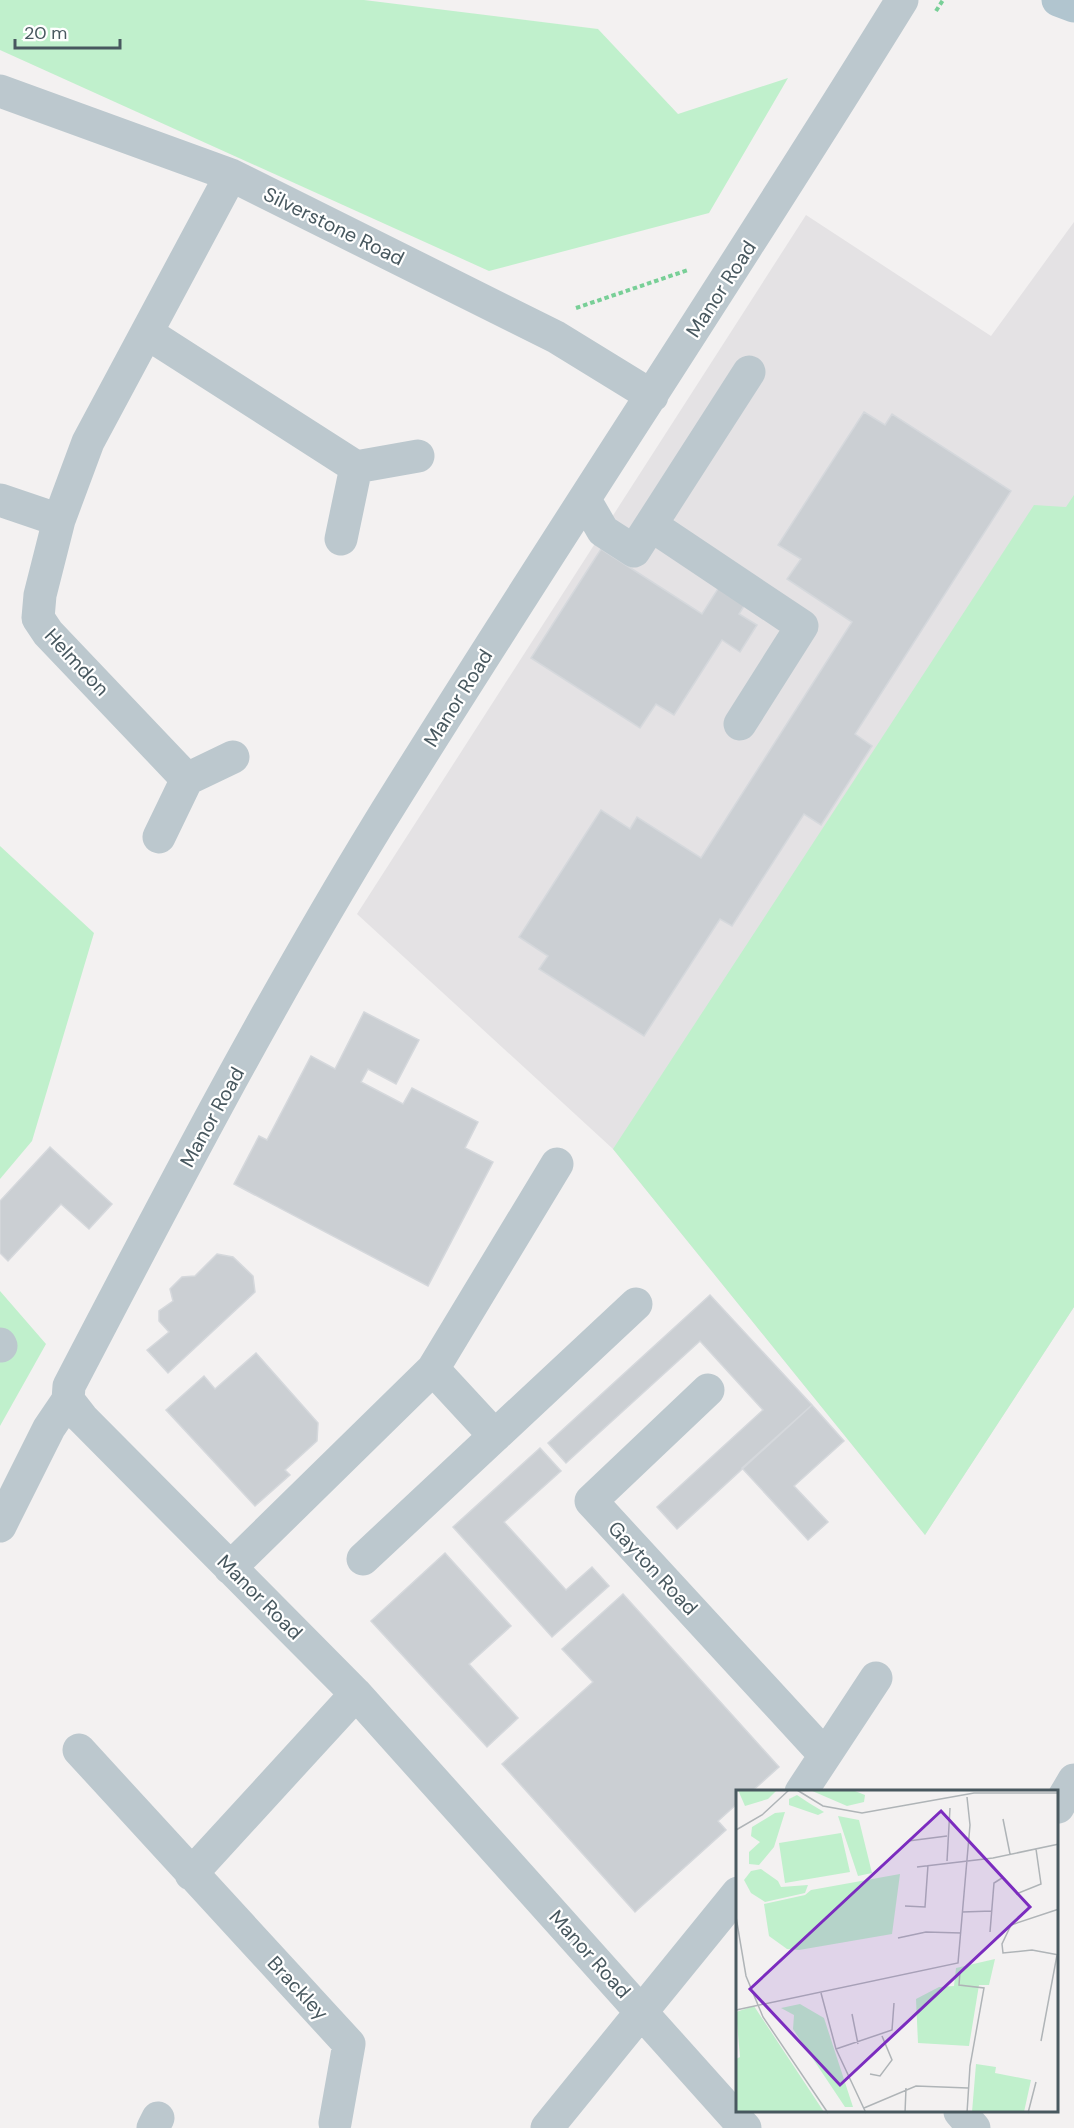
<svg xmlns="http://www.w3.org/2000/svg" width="1074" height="2128" font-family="'DM Sans',sans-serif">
<rect width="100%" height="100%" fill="#f3f1f1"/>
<!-- education -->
<path fill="#e4e2e4" d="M806,215L991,336L1074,222V1307L925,1535L613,1149L357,914Z"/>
<!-- green -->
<path fill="#c0f0cc" d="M0,0H364L598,29L678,114L788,78L709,213L489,271L0,50Z
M1074,495V1307L925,1535L613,1149L1034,505L1066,507Z
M0,846L94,933L32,1141L0,1179Z
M0,1291L46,1344L0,1426Z"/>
<!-- building -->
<path fill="#cbcfd3" stroke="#d5d8dc" stroke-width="1.5" d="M864,412L885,425L892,414L1011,491L855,734L872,746L821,825L804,814L732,926L720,919L644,1036L539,969L548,956L519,937L601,810L630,829L637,817L701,858L852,622L787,579L801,559L778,545Z
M601,549L702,614L723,581L749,598L739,614L757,625L740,652L722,640L674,715L656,704L640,728L531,658Z
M364,1012L419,1040L396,1084L368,1069L361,1082L403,1104L412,1088L478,1122L465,1148L493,1162L428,1286L234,1184L259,1136L267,1140L311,1056L335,1069Z
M50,1147L112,1204L89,1229L61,1204L8,1261L0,1253V1201Z
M217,1254L233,1257L253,1276L255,1292L168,1373L147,1350L169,1332L159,1321V1311L173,1301L170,1289L182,1277L195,1276Z
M710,1295L812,1405L677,1529L657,1507L763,1410L700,1341L566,1463L548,1443Z
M256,1353L318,1423L317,1441L285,1470L290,1475L255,1506L166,1410L204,1376L215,1389Z
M812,1405L844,1441L794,1486L828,1522L808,1540L742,1468Z
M540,1448L561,1471L504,1522L566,1590L592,1567L609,1586L552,1637L453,1527Z
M445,1553L511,1626L469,1664L518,1718L487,1747L371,1621Z
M623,1594L779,1767L751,1792H738V1803L718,1821L726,1830L635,1912L502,1764L593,1682L562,1649Z"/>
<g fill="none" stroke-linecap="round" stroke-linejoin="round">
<!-- path -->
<path stroke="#78cf97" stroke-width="4" stroke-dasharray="4.5 3" stroke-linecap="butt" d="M936,11L943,0
M576,308L688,270"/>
<!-- minor -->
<path stroke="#bcc8ce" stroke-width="33" d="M0,91L231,175L556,337L652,396
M147,333L356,467
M0,500L59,520
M585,500L603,531L634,551L749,372
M651,525L802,626L740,724
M341,539L356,467L418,456
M187,779L48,633L38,618L40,595L59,520L88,442L231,175
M159,837L187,779L233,757
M0,1344L1,1346
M433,1369L495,1436
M708,1390L591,1501L824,1754
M0,1526L49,1428L68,1400
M363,1559L636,1304
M230,1568L433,1369L557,1164
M79,1750L349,2044L335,2123
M801,1792L876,1678
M1058,1807L1074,1780
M191,1874L356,1694
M960,2112L974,2128
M153,2128L158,2118
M547,2128L738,1893
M745,2128L356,1694L82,1418L68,1400L69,1386C168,1196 267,1006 379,823C550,547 731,277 902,0"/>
<!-- major -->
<path stroke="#b1c5cf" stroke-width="33" d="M1058,0L1074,6"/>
</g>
<g text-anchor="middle" stroke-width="4.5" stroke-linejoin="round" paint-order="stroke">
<!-- street labels -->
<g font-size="20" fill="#48585f" stroke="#fff">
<text transform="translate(334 226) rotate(26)" y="7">Silverstone Road</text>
<text transform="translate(721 289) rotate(-57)" y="7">Manor Road</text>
<text transform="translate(77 662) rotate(47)" y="7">Helmdon</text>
<text transform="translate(458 698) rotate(-58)" y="7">Manor Road</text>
<text transform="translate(212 1117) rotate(-61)" y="7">Manor Road</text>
<text transform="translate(653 1568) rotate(47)" y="7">Gayton Road</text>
<text transform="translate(260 1597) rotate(45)" y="7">Manor Road</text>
<text transform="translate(590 1954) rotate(48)" y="7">Manor Road</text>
<text transform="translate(298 1988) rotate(47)" y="7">Brackley</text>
</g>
</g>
<!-- overview -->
<g transform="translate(736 1790)">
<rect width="322" height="322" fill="#f3f1f1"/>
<path d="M2,0H41L32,9L9,16ZM74,0L119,1L129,5L128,12L111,16ZM61,5L73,13L88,22L82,25L53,15V9ZM49,22L38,57L23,75L13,74V62L24,52L15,46L16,37L39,23ZM102,26L123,30L136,83L122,86ZM105,43L114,82L49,93L43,53ZM25,79L42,91L45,97L72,95L69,103L29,112L15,103L8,90L15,81ZM164,84L156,144L63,160L51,159L33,146L28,114L69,105L75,100ZM259,169L253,195H243L233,256L182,253L180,209L203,197L218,196L220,178ZM64,214L88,228L117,317H109L57,239L58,225L45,218ZM18,216L88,322H0V269L4,267L0,222ZM240,274L260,277L259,283L295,290L288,322H236Z" fill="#c0f0cc"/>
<path fill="none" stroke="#afb4b7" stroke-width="1.5" d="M61,0L87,16L126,23L238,3H323M267,29L274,64M0,40L26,25L53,0M172,51L211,46M211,71L214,18M181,77L257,68L323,54M280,104L305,94L300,59M169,116L189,117L192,75M323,119L275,135L266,154L267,163L296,160L323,165M226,122L256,121M0,127L10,186L27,227L92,323M254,142L258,93L266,88M162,148L190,142L225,143M224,182L223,195L248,198L234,276L231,323M85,203L100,259L130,323M0,220L222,173L234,35L231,7M116,224L122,254M305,251L321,165M100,259L156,240L158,213M134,284L144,286L156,270L146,246M128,318L180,296L232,298M169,323L170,298M292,323L300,292"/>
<path fill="#7b2cbf" fill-opacity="0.15" stroke="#7b2cbf" stroke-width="3" d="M205,21L294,117L104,295L14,199Z"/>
<rect width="322" height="322" fill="none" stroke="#48585f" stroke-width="3"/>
</g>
<!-- scale -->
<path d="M15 39v9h105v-9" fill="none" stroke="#48585f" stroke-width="3"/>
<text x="24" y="39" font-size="18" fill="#48585f" stroke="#ffffff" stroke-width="4.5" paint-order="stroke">20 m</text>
</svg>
